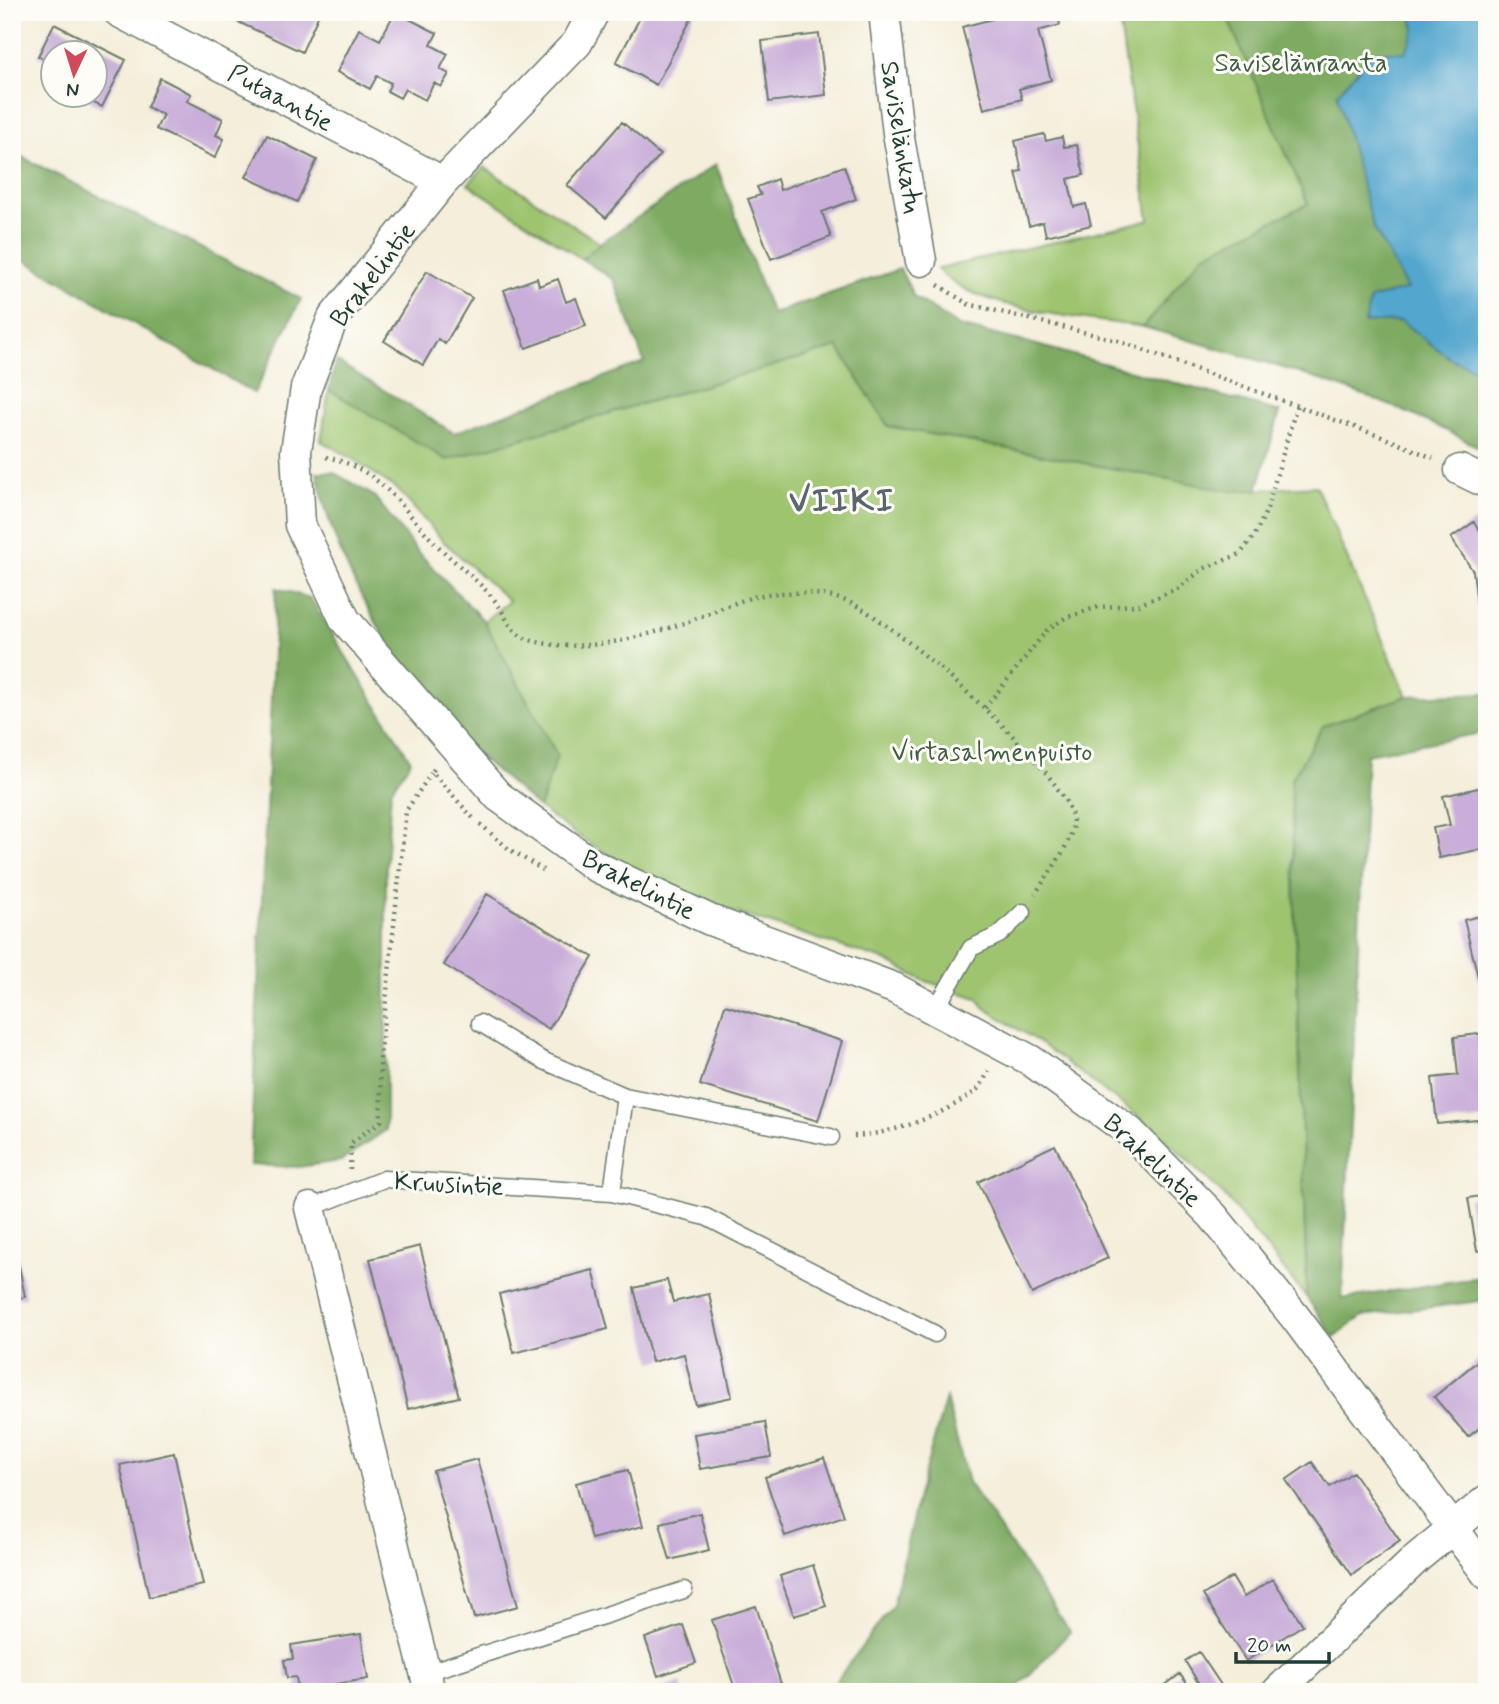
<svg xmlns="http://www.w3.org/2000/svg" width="1499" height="1704" font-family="Mynerve,sans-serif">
<rect width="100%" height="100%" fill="#fdfcf7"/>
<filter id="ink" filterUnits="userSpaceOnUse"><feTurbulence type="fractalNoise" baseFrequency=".0143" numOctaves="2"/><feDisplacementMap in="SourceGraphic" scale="14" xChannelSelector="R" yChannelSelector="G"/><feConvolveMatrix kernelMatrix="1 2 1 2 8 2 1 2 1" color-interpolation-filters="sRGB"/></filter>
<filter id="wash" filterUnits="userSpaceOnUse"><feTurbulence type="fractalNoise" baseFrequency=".00686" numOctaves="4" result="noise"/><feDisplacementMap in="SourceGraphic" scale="28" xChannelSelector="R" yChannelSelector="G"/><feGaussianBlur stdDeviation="1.57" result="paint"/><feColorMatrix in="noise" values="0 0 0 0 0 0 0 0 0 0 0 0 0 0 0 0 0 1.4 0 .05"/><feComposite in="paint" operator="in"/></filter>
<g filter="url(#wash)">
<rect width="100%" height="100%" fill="#f4eeda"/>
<!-- green -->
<path fill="#9ec46f" stroke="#5e8052" stroke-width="2" d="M1118,12H1225L1308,204L1203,255L1143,327C1087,318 974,311 937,269L1149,220Z
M484,167L600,243L582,259L468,184Z
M838,347L888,426L1232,491L1316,486L1407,696L1323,726L1291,781L1307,1298L1224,1195L1178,1151L1135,1114L1043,1045L985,1008L977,998L923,980L887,961L734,912L650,878L584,840L539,808L557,755L484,621L509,601L443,541L398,490L353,459L321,441L329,390L447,460Z"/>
<!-- forest -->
<path fill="#7eaa62" stroke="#4e744b" stroke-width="2" d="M1225,12H1411L1415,29L1406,52L1373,226L1408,290L1365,322L1401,321L1451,359L1487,374V452C1382,392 1259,360 1143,327L1203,255L1308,204Z
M12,152L301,299L254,393L12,253Z
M716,164L772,314L900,269L914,297L959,326L1037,345L1280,412L1257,490L1232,491L888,426L838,347L447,460L329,390L336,361L454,433L644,362L614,280L582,259L600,243Z
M317,472H333L374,496L416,550L484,621L557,755L539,808C506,779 469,750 442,717C386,647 333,561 317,472Z
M276,588L310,598L411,761L391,790L386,868V1130L341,1161L298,1167L250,1165Z
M1487,693V732L1367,754L1342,1299L1487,1276V1300L1363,1316L1334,1337L1307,1298L1291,780L1323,726L1407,696Z
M946,1398L968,1482L1070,1632L1013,1692H828L893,1605L918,1495Z"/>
<!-- water -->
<path fill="#52a6ce" stroke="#387281" stroke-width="2" d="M1411,12H1487V374L1451,359L1401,321L1365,323L1370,299L1407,289L1373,226L1337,94L1373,52H1406L1415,29Z"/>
<g id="blocks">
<!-- building -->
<path fill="#c9aed9" d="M217,12H320L302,52Z
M395,12L437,33L431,45L448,54L440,69L449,74L441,87L434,83L425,100L405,89L400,98L387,91L391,83L377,76L370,89L337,72L359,29L380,40Z
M643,12H695L656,85L616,63Z
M1019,12H1057L1060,25L1038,31L1051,80L1019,89L1022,99L984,109L962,27Z
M54,24L126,60L102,107L75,94H94V52H52V63L38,56Z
M819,34L826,95L769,102L762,41Z
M160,78L191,94L187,101L223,119L216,135L224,139L215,158L156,129L163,115L147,107Z
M622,122L660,155L606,218L567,185Z
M1044,134L1046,141L1062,137L1064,147L1077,145L1084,175L1068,179L1074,207L1086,204L1091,225L1046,236L1043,222L1029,226L1016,172L1022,171L1015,141Z
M267,135L317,160L297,202L246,177Z
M844,166L856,199L822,212L831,237L771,259L748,199L761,195L757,187L777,179L780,190Z
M427,271L472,298L445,344L438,339L423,365L384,341Z
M537,278L539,286L558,279L566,302L576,298L586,326L526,348L504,290Z
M1474,522L1487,540V685L1473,571L1451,538Z
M1487,786V848L1439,858L1433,828L1450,825L1443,796Z
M487,894L593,957L549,1029L444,965Z
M1487,914V983L1480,985L1464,920Z
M725,1005L842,1041L818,1121L700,1085Z
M1487,1033V1119L1437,1124L1432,1078L1458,1075L1454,1037Z
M1055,1145L1108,1258L1032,1294L978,1182Z
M1487,1195V1249L1477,1251L1468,1198Z
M12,1229L25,1297L12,1299Z
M420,1246L459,1397L408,1409L370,1259Z
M593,1270L608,1329L514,1353L499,1294Z
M667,1280L673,1302L709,1294L732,1397L696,1405L684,1354L652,1362L634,1288Z
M1480,1359L1487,1367V1408L1482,1412L1487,1422L1468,1437L1434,1397Z
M765,1422L771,1457L700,1469L694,1434Z
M174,1453L203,1585L149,1597L120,1465Z
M824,1458L844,1516L785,1536L765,1477Z
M477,1459L518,1606L474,1618L433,1471Z
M1312,1462L1330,1487L1353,1472L1400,1541L1352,1575L1286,1480Z
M628,1470L643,1526L591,1539L576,1483Z
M700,1513L709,1550L670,1560L660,1523Z
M813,1565L826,1606L794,1616L780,1576Z
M1232,1577L1244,1597L1273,1579L1303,1625L1246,1661L1203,1595Z
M756,1606L781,1684L759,1692H736L712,1620Z
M683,1625L696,1663L658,1676L645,1638Z
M361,1634L368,1679L298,1690L296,1677L287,1678L284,1660L293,1659L291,1645Z
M1199,1652L1221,1685L1210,1692H1204L1185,1661Z
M1180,1674L1193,1692H1156Z
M681,1683L683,1692H650V1691Z"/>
</g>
</g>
<g filter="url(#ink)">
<use href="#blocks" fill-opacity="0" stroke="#6a7b6e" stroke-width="2"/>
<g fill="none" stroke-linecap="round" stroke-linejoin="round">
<!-- lane casing -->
<g stroke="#6a7b6e" stroke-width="19">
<path id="lane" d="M935,1010L971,948L999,935L1023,912
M480,1023L542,1060L625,1096L831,1137
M612,1193L625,1096
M310,1208L384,1179L612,1193L706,1217L935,1334
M425,1673L684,1590"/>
</g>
<!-- street casing -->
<g stroke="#6a7b6e" stroke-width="33">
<path id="street" d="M119,12L443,182
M594,12L577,43L443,182L333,318L306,388L296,451L300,525L345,620L498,796L595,866L710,920L894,988L1030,1060L1130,1132L1213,1216L1295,1317L1487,1574
M884,12L898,133L921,261
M1460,470L1487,483
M310,1208L430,1692
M1277,1692L1418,1557L1487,1500"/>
</g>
<!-- path -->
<path stroke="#6a7b6e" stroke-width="4.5" stroke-dasharray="2 5" stroke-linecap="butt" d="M938,285L968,304L1116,340L1390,440L1433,458
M326,457C382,469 400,507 435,543C455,564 478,579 496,602C507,617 510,634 530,640C584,656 654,635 705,615C728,606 755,593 781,593C809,592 838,594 862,609C904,632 1076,779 1073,824C1071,845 1047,876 1035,894
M985,708L1047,630L1065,618L1098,607L1138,605L1177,589L1203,569L1240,554L1255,535L1267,509L1297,405
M434,769L432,772L473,818
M480,824L509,849L543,870
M854,1136C893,1134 941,1116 973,1093C980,1089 985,1078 989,1071
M350,1170L351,1143L381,1121L380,1057L406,811L432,772"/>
<!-- lane -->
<use href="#lane" stroke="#fff" stroke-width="16"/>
<!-- street -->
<use href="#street" stroke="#fff" stroke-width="30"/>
</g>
</g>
<g text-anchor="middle" stroke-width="6" stroke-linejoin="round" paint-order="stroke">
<!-- park labels -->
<g font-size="26" fill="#3f5f43" stroke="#fdfcf7">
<text x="1301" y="71">Saviselänranta</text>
<text x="992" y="760">Virtasalmenpuisto</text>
</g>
<!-- street labels -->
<g font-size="26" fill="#1f3d34" stroke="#fdfcf7">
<text transform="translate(281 97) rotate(28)" y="9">Putaantie</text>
<text transform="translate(902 137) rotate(81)" y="9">Saviselänkatu</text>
<text transform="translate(372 274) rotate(-53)" y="9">Brakelintie</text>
<text transform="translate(639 884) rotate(27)" y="9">Brakelintie</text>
<text transform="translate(1153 1160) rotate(43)" y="9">Brakelintie</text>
<text transform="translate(449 1183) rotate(3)" y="9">Kruusintie</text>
</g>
<!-- district labels -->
<g font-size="33" font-weight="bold" letter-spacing="2" fill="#5a656e" stroke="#fdfcf7">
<text x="842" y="511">VIIKI</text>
</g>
</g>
<!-- margin -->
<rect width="1499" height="1704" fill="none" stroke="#fdfcf7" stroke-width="42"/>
<!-- north arrow -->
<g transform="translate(74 74) rotate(184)"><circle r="33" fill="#fdfcf7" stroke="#a4b0a9" stroke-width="2"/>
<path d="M0-5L12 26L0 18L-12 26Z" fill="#d1495b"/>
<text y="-10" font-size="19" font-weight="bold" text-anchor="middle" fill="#1f3d34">N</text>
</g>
<!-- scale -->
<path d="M1236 1652v10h93v-10" fill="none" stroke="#1f3d34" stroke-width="3.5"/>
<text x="1247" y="1652" font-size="21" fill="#1f3d34" stroke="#fdfcf7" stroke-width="5" paint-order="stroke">20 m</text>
</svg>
